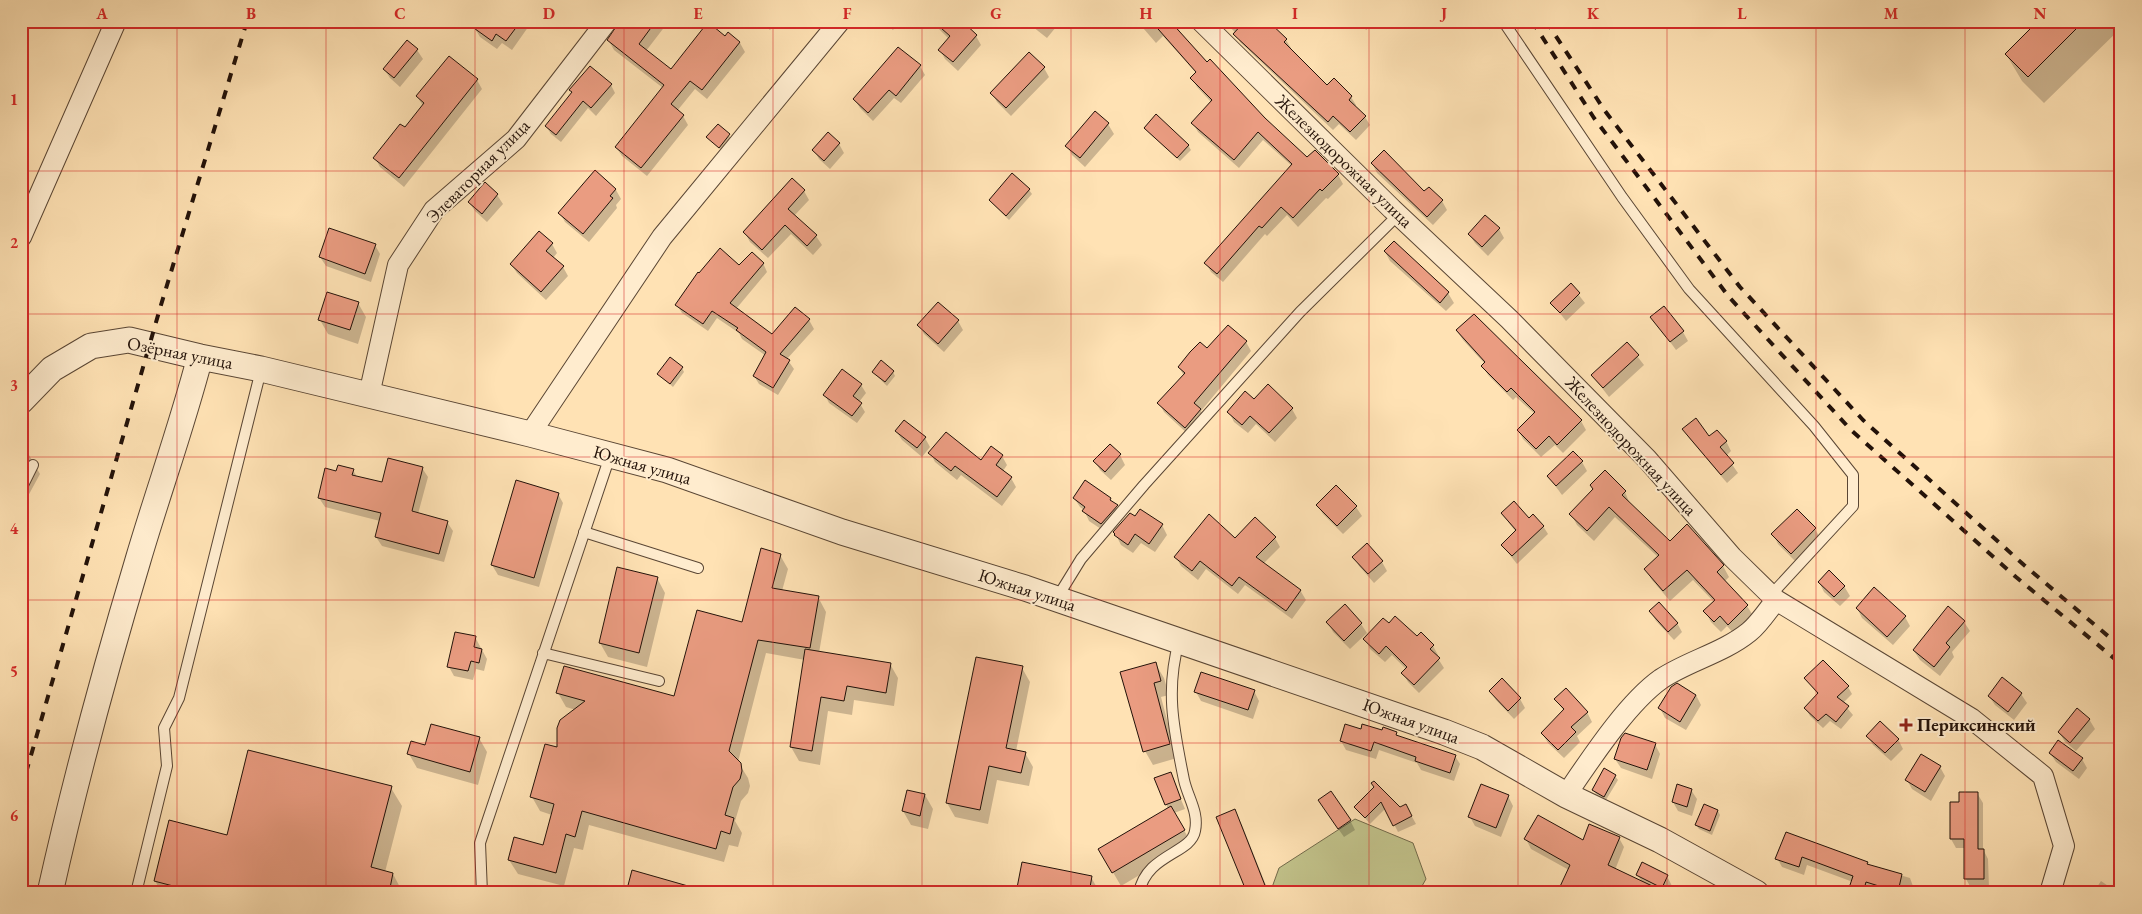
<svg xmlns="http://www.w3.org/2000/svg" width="2142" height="914" font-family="'EB Garamond',serif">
<rect width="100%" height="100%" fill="#ffe2b4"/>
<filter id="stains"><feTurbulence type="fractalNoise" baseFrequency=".004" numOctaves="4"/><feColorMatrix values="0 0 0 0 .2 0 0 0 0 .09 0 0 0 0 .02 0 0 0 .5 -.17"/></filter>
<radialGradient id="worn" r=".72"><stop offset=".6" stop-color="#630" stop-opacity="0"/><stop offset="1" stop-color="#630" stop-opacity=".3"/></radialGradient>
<!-- green -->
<path fill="#c2c38b" stroke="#726a4a" d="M1355,819L1413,843L1426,879L1418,893H1270L1279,868Z"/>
<!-- shadow -->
<path fill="#0003" d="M479,21H530L531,23L512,50L502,43L497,49L480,37L474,27Z
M623,21H669L646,51L671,71L725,37L728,34L740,43L745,52L707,99L695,89L677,111L683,116L688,125L647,176L622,156L616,147L663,88L614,50L609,41Z
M759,21H777L770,30Z
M882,21H900L893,30Z
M931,21H960L976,36L981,45L958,71L945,59L940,50L949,39Z
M1030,21H1061L1047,38L1033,27Z
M1137,21H1171L1207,63L1307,159L1338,175L1343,184L1328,199L1326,198L1298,227L1287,215L1267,236L1265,234L1223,282L1211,272L1206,263L1292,166L1263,140L1239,168L1198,132L1193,123L1211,102L1197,87L1192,78L1197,74L1163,36L1156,43Z
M1223,21H1244L1286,40L1291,48L1289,50L1328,87L1334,80L1351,97L1356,105L1355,107L1365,117L1370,125L1356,140L1339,124L1333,130L1240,42L1236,33Z
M1360,21H1378L1366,30Z
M2040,21H2121V28L2044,103L2022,81L2006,54Z
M417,50L423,59L400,87L390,78L384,69Z
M920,66L925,75L901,103L894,98L873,121L860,108L855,100Z
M1044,68L1049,77L1011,116L997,102L992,93Z
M477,80L482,89L404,187L380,167L375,158L405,129L423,106L417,96Z
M611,85L615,93L596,116L588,108L561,142L551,134L546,126L572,93L571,90Z
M1095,113L1108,124L1114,134L1085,167L1072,155L1067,146Z
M718,125L732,139L722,151L708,137Z
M1148,132L1188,145L1191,150L1180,161Z
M839,144L844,153L830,169L819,159L814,150Z
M1372,163L1442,201L1447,210L1433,225L1377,173Z
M595,172L616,190L621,199L616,205L617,208L589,242L565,222L560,213Z
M485,184L497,195L503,204L487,222L475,211L469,202Z
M1029,190L1032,194L1009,220L990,201Z
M804,191L809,200L794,216L816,236L822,245L813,255L791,234L768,258L750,242L745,233Z
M1485,217L1499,229L1504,238L1488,256L1475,243L1469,234Z
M1394,242L1448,293L1454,303L1446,311L1390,261L1385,252Z
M552,244L557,253L553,258L563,267L568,276L546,300L517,273L511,264Z
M375,245L380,254L371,282L326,266L320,257Z
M763,263L767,272L736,309L772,335L795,309L809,320L814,329L787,359L794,369L778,395L759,384L754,376L766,356L742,339L739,333L717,318L708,331L682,313L677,305L740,267Z
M1571,285L1585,303L1566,321L1552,303Z
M358,303L366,317L358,344L328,334L320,320Z
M1474,315L1581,421L1586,430L1563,453L1555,445L1541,457L1523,439L1518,430L1535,414L1516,397L1513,400L1488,375L1483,367L1485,364L1463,340L1457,331Z
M1652,317L1683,332L1688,341L1676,350Z
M958,321L963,330L944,352L924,334L919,325Z
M1246,342L1251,351L1201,411L1205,419L1190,436L1164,412L1159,403L1184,376L1179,367L1207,350Z
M1627,343L1644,365L1609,397L1592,375Z
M682,368L684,372L673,387L659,374Z
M873,372H893L895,376L887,386Z
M861,385L866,393L859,402L865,412L857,423L829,403L825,395Z
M1255,401L1292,409L1297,418L1275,442L1256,424L1248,433L1234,422L1229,412Z
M1684,429L1726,441L1731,451L1726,456L1738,473L1727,483L1689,438Z
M896,431L925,438L930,447L922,457L902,440Z
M1110,445L1120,455L1125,465L1111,480L1100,470L1095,461Z
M21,451L29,455L40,474L21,509Z
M930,453L981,462L1002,456L1007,465L1003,471L1011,478L1016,487L1002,506L961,475L957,480L935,462Z
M1582,462L1587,471L1562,495L1548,476Z
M422,468L428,477L418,514L447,522L453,531L444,562L382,546L376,537L380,521L325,507L319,498L337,472L353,470L357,477L382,483Z
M1625,492L1630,504L1670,543L1723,566L1729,577L1724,582L1747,606L1754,617L1735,635L1727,626L1721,632L1711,622L1705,611L1714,602L1693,580L1670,601L1652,580L1645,569L1658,557L1615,517L1594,541L1577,525L1571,514Z
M558,494L563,503L539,587L498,575L492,565Z
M1074,498L1110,499L1122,515L1107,533L1089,521L1084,510L1080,507Z
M1317,505L1356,507L1362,516L1343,534L1323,514Z
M1797,510L1815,529L1820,538L1796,562L1778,544L1773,534Z
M1502,514L1529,520L1543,526L1548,534L1517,564L1502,545L1516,532Z
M1162,525L1167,535L1155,552L1141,543L1133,553L1121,545L1116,535Z
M1275,538L1280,547L1263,564L1300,590L1306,600L1292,619L1245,585L1238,594L1206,569L1198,580L1181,566L1176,557L1235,539Z
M780,555L788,569L782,591L818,597L826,612L819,653L890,664L898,678L894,706L854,700L852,715L828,711L820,765L799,761L791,747L805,660L766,653L738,762L748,778L750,786L748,793L741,801L735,821L742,833L738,847L729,845L724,862L589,825L583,850L574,848L564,886L518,874L509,860L544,846L552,815L540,811L532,797L558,749L576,710L566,707L558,693L675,698L743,623Z
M1354,557L1382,562L1387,571L1374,583L1359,566Z
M657,578L665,593L647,667L608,657L600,643Z
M1819,582L1844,586L1850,596L1840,606L1824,592Z
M1345,606L1361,624L1367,633L1350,649L1333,632L1328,622Z
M1857,608L1905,617L1910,626L1893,645L1862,618Z
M1650,611L1677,623L1682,632L1674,640L1656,621Z
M1964,622L1970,631L1952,652L1954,657L1940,676L1920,660L1914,651Z
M1389,624L1433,646L1438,655L1437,657L1444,668L1419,693L1408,682L1403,673L1406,669L1392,655L1385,662L1370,649L1365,639Z
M475,637L487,659L484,671L476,669L473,680L454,676L449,667Z
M1155,663L1164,678L1169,695L1161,697L1177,758L1153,765L1145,751Z
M1022,668L1030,682L1016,751L1025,753L1033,767L1029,786L997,780L988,824L955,817L947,803Z
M1805,678L1848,687L1852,694L1843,703L1853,715L1841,729L1830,721L1823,728L1810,716L1806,709L1818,695Z
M1254,691L1259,701L1253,719L1201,701L1196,692Z
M1490,691L1520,699L1525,708L1514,719L1496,700Z
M2021,694L2027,703L2014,720L1995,705L1989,696Z
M1696,695L1701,705L1686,730L1665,718L1660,708Z
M21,697L24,702L21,709Z
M1555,699L1587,712L1592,722L1577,736L1580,742L1564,758L1548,743L1542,733L1564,711Z
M2089,719L2095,729L2076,751L2065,742L2059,732Z
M1361,730L1396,733L1398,737L1455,756L1460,764L1454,781L1421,770L1417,763L1379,750L1376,759L1346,750L1341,741Z
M1868,736L1898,739L1903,749L1891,761L1873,745Z
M479,738L487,752L478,785L417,768L409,754L426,747Z
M1655,744L1660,754L1652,779L1621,768L1615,759Z
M2050,753L2082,759L2087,768L2079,779L2056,762Z
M1940,767L1945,776L1931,801L1912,789L1907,780Z
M1170,773L1185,809L1174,813L1192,844L1121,886L1100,850L1168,809L1156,778Z
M1615,776L1618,780L1606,800L1596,794L1593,790Z
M1375,787L1399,809L1406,806L1416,824L1398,832L1386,808L1370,824L1356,807Z
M391,788L402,806L385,872L393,874L403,893H162L155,881L227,836Z
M1691,790L1697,799L1692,816L1678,811L1673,802Z
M1977,793L1983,803V849L1988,859L1989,888H1971L1966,879L1965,848H1956L1951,839L1960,804Z
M925,795L933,809L928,829L911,825L903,811Z
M1508,796L1513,806L1501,837L1475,826L1470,817Z
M1325,810L1350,820L1355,830L1344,837Z
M1234,811L1242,825L1269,893H1248Z
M1718,811L1720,815L1712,835L1699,829L1696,825Z
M1786,834L1867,863L1869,866L1910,878L1914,889H1882V893L1871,890L1870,893H1854L1851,888L1853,882L1807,865L1804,875L1782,867L1777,858Z
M1619,838L1624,847L1615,870L1642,882L1637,874L1667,876L1672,886L1669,893H1660L1569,870L1531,849L1526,839L1583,842Z
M633,871L711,893H628Z
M1091,877L1100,893H1017Z
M2101,881L2117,892L2118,893H2093Z
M536,885L542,893H510L514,889Z
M1697,889L1704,893H1695Z"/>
<!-- building -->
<path fill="#ea9c81" stroke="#231209" d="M464,21H521L506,41L496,34L492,41Z
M620,21H656L639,44L671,69L708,22L725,36L728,32L740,42L702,90L690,81L671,104L684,115L641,168L615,147L664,85L607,40Z
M933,21H962L977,35L953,62L938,50L950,36Z
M1151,21H1170L1207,62L1210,59L1265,118L1307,157L1315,150L1339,174L1322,191L1320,189L1293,218L1281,207L1262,228L1259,226L1217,274L1204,263L1292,164L1258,132L1234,160L1191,123L1212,100L1190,78L1196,72Z
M1245,21H1268L1287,39L1284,42L1327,85L1334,78L1352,96L1349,100L1366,116L1350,132L1333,116L1328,122L1233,34Z
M2038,21H2084L2028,77L2005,54Z
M407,40L418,49L394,78L383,69Z
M898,47L921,65L896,96L889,90L868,113L853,99Z
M1029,52L1045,67L1006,108L990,93Z
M449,56L478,79L399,178L373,158L400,124L405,127L424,103L416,96Z
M590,66L612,84L591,108L583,101L556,135L545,126L572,92L569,90Z
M1095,111L1109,123L1080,158L1065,146Z
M1156,114L1189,145L1177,158L1144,128Z
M718,124L730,134L719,148L706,137Z
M828,132L840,143L824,161L812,150Z
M1384,150L1424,191L1429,187L1443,200L1427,217L1371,163Z
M595,170L616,189L610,196L613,198L583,234L558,213Z
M1012,173L1030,189L1006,216L989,200Z
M792,178L805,190L788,209L817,235L807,246L785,225L762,250L743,232Z
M485,182L498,194L482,214L468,202Z
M1485,215L1500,228L1482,247L1468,234Z
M329,228L376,244L365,274L319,257Z
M539,231L553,243L546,251L564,266L541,292L510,264Z
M1394,241L1449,292L1440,303L1384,251Z
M720,248L739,265L752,252L764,263L730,303L772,334L795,307L810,319L780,354L790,360L773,388L753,376L766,352L736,330L738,328L712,311L703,324L675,305L698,272L699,273Z
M1571,283L1580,293L1560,313L1550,303Z
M327,292L359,302L350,330L318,320Z
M938,302L959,320L938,344L917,325Z
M1664,306L1684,331L1670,342L1650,317Z
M1474,314L1582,420L1557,445L1549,436L1536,449L1517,430L1535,412L1511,388L1507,392L1481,366L1485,362L1456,330Z
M1228,325L1247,341L1194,403L1201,409L1185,428L1157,403L1185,373L1178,367L1190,352L1200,342L1207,348Z
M1627,342L1639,355L1603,388L1591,375Z
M670,357L683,367L670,384L657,374Z
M881,360L894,371L885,382L872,372Z
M842,369L862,384L853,396L862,403L852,416L823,395Z
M1268,384L1293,408L1269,433L1250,416L1242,425L1227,412L1245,391L1254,399Z
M1696,418L1709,436L1717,430L1727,441L1720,447L1734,463L1721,475L1682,429Z
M904,420L926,437L917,448L895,431Z
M946,432L981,460L991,446L1003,455L996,465L1012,477L997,497L955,466L951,471L928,453Z
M1110,444L1121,454L1105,472L1093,461Z
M1573,451L1583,461L1556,486L1547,476Z
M388,458L423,467L412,511L448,521L439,554L375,537L381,513L318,498L325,468L336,471L338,465L354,469L352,475L382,482Z
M1605,470L1626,491L1622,495L1670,541L1687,524L1724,565L1717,572L1748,605L1728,625L1720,616L1714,622L1703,611L1715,600L1687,570L1663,591L1644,569L1659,555L1609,507L1587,531L1569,514L1593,489L1590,485Z
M516,480L559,493L534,578L491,565Z
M1085,480L1111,498L1110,500L1118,505L1101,524L1082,511L1085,507L1073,498Z
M1336,485L1357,506L1337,526L1316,505Z
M1514,501L1529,518L1533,514L1544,526L1512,556L1501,545L1516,530L1501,513Z
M1140,509L1163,524L1149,544L1135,534L1128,545L1114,535L1115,534L1113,532L1130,513L1135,516Z
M1797,509L1816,528L1791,554L1771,534Z
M1209,514L1235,538L1255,517L1276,537L1256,557L1301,590L1286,611L1239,577L1232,586L1200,561L1192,571L1174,557Z
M1367,543L1383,561L1368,574L1352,557Z
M761,548L781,554L772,588L819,596L810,648L758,640L729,751L741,763L742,771L740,779L733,787L725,815L734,818L730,834L721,831L716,849L582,811L575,837L566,834L556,873L508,860L514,837L543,845L554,804L530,797L545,744L557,747V728L560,720L585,701L556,693L564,666L674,696L697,610L742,622Z
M617,567L658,577L639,653L599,643Z
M1829,570L1845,586L1834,597L1818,582Z
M1874,587L1906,616L1887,637L1856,608Z
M1659,602L1678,623L1668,632L1649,611Z
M1345,604L1362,623L1344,641L1326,622Z
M1948,606L1965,621L1946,643L1950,647L1934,667L1913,650Z
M1395,616L1417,636L1421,632L1434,645L1430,649L1440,658L1414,685L1401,673L1407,667L1386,646L1379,654L1363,639L1383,618L1389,623Z
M455,632L476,636L474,647L482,649L479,663L471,661L468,671L447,667Z
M805,649L891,663L886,693L847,686L844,701L821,697L812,751L790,747Z
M976,657L1023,666L1006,748L1026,752L1021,773L989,766L980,810L946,803Z
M1823,660L1849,686L1837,697L1849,706L1836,722L1826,714L1818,721L1804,708L1818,693L1804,678Z
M1156,662L1161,681L1154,683L1170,744L1143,752L1120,672Z
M1201,672L1255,690L1248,710L1194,692Z
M2002,677L2022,693L2008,712L1988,696Z
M1502,678L1521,698L1508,711L1489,691Z
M1677,683L1696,695L1680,722L1658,708L1671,687Z
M1566,688L1588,712L1571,727L1576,732L1558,750L1541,733L1564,709L1554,699Z
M2077,708L2090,719L2070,743L2058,732Z
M1880,721L1899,739L1885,753L1866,736Z
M431,724L480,737L470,772L407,754L411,741L425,745Z
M1345,724L1361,729L1362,724L1382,730L1383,727L1397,732L1396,735L1456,755L1450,773L1415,761L1416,757L1374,742L1371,751L1340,741Z
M1625,733L1656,743L1647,770L1614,759L1621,738Z
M2058,740L2083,758L2073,771L2049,753Z
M248,750L392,786L371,867L393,873L389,893H200L154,881L169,820L227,835Z
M1921,754L1941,766L1925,792L1905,780Z
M1604,768L1616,775L1604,797L1592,790Z
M1171,772L1181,799L1165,805L1154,778Z
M1374,781L1400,807L1406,804L1412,816L1393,826L1381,802L1365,818L1354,807L1374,787L1371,783Z
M1481,784L1509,795L1496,828L1468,817Z
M1677,784L1692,789L1687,807L1672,802Z
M907,790L925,794L920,816L902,811Z
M1331,791L1351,820L1338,829L1318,800Z
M1959,792H1978V849H1984V879H1964V839H1950V802H1959Z
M1704,804L1718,810L1710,831L1695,825Z
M1171,806L1185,830L1112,873L1098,849Z
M1235,809L1268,893H1247L1216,817Z
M1538,815L1583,840L1589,824L1620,837L1608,865L1667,893H1557L1570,865L1524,839Z
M1786,832L1868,862L1867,864L1902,874L1898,892L1866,882L1863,893L1849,888L1853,876L1802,857L1799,867L1775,859Z
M1022,862L1092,876L1089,893H1016Z
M1642,862L1668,875L1662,888L1636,875Z
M632,870L695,888L694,893H626Z"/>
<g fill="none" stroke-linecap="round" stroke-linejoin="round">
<!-- service casing -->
<g stroke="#5a4634" stroke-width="12">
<path id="service" d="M1503,21L1622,197L1689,289L1814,426L1853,475V506L1771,595
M21,489L33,465
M584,532L698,568
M1057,598L1081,559L1144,485L1300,312L1398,215
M543,653L659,681
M136,893L167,766L164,728L179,698L261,370
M482,893L480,843L610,456
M1139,893C1146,854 1191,854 1195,831C1199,812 1188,798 1184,780C1174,730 1165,691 1179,641"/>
</g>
<!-- minor casing -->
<g stroke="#5a4634" stroke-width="22">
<path id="minor" d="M1201,21L1392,209L1509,319L1647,459L1732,557L1776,600L1972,719L2043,776L2064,846L2050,893
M21,237L116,21
M369,395L398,265L434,210L516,139L607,21
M530,434L662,237L840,21
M1566,795C1590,760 1627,703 1661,679C1688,661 1723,653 1749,632C1759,624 1768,610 1776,600"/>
</g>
<!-- tertiary casing -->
<g stroke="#5a4634" stroke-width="27">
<path id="tertiary" d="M21,401L52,369L91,346L129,340L200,357L261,369L530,434L667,470L842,532L1025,588L1444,732L1482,747L1566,795L1660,840L1756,893
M50,893C75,781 105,670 138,560C158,492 182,426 200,357"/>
</g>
<!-- service -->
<use href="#service" stroke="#ffecce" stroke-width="10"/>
<!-- minor -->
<use href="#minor" stroke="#ffecce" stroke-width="20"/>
<!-- tertiary -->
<use href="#tertiary" stroke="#ffecce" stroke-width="25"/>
<!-- rail -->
<path stroke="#231209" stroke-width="4" stroke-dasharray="9 9" stroke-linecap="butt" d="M1532,21L1594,118L1729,297L1851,430L2016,577L2121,664
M1546,21L1605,111L1740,287L1863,420L2024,565L2121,647
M21,790L161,305L247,21"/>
</g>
<!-- grid -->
<path fill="none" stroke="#d62828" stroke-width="1" stroke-opacity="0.55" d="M177,21V893M326,21V893M475,21V893M624,21V893M773,21V893M922,21V893M1071,21V893M1220,21V893M1369,21V893M1518,21V893M1667,21V893M1816,21V893M1965,21V893M21,171H2121M21,314H2121M21,457H2121M21,600H2121M21,743H2121"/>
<!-- markers -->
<path fill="#8f2418" stroke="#ffecce" stroke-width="2" d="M1903.5 717.5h5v5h5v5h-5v5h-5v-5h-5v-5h5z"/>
<g text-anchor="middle" stroke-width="4" stroke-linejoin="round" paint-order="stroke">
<!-- street labels -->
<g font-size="18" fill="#231209" stroke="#ffecce">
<text transform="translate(1344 161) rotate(44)" y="6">Железнодорожная улица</text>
<text transform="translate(478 171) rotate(-45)" y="6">Элеваторная улица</text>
<text transform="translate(180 353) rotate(11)" y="6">Озёрная улица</text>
<text transform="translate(1631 446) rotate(47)" y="6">Железнодорожная улица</text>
<text transform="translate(642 465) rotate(16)" y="6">Южная улица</text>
<text transform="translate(1027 590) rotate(18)" y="6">Южная улица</text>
<text transform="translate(1411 721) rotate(20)" y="6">Южная улица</text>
</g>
<!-- poi labels -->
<g font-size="18" font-weight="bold" fill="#231209" stroke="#ffecce" text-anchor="start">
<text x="1917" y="731">Периксинский</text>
</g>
</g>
<!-- margin -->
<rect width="2142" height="914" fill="none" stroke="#ffe2b4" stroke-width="55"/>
<rect x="28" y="28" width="2086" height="858" fill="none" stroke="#d62828" stroke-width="2"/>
<g font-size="16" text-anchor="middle" font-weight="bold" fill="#d62828">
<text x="102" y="19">A</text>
<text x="251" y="19">B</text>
<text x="400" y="19">C</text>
<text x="549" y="19">D</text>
<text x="698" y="19">E</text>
<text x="847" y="19">F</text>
<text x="996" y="19">G</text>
<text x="1146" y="19">H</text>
<text x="1295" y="19">I</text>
<text x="1444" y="19">J</text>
<text x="1593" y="19">K</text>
<text x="1742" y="19">L</text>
<text x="1891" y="19">M</text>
<text x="2040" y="19">N</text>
<text x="14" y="105">1</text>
<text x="14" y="248">2</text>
<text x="14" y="391">3</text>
<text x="14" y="534">4</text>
<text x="14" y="677">5</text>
<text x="14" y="821">6</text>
</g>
<rect width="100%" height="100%" filter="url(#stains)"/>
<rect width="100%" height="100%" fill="url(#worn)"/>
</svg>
